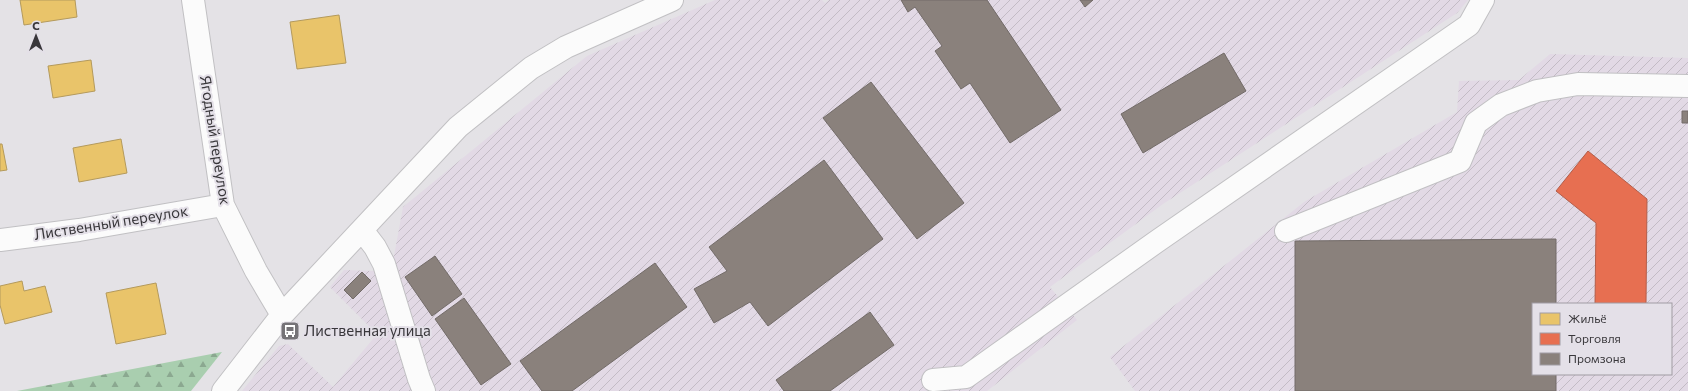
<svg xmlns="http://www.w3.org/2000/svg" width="1688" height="391" font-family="Commissioner,sans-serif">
<defs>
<pattern id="industrial-furrows" width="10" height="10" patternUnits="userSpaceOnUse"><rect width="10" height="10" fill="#e2d9e5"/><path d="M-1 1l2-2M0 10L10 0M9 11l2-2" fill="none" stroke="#c3bbc5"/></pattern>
<pattern id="forest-firs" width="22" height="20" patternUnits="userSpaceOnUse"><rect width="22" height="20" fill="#a9ceaf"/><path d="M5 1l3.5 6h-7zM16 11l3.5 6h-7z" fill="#8ba890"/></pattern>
</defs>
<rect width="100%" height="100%" fill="#e4e2e6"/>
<!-- industrial -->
<path fill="url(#industrial-furrows)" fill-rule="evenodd" d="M715,0H822L825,3L829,0H1468L1457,13L1163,204L1050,287L1077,320L987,391H242L279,346L288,344L333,387L377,334L330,287L344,270L373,271L394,256L403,207L587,56Z
M1550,54L1688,58V391H1135L1110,357L1304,202L1457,112L1459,81L1519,80ZM1533,304H1671V374H1533Z"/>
<!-- forest -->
<path fill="url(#forest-firs)" d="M222,352L191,391H17Z"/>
<!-- homes -->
<path fill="#e9c46a" stroke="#b49a5c" d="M20,0H75L77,17L24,25Z
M339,15L346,63L297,69L290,22Z
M91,60L95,91L53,98L48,66Z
M121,139L127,173L79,182L73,148Z
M0,144H2L7,170L0,171Z
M22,281L24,291L45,286L52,312L5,324L0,305V286Z
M156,283L166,334L116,344L106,293Z"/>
<!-- shops -->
<path fill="#e76f51" stroke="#b35e4a" d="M1588,151L1647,199L1646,304H1595L1596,223L1556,191Z"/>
<!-- industry -->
<path fill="#8a817c" stroke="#726b68" d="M901,0H987L1061,110L1010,143L970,83L961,89L935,51L942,46L915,7L908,12Z
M1080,0H1093L1085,7Z
M1224,53L1246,91L1143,153L1121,114Z
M871,82L964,203L917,239L823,118Z
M1682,111H1688V123H1682Z
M824,160L883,239L768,326L750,302L714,323L694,289L727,271L709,247Z
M1556,239V304H1533V374H1556V391H1295V241Z
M435,256L462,294L432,316L405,277Z
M655,263L687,307L572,391H542L520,361Z
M362,272L371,281L353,299L344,290Z
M464,298L511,364L481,385L435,319Z
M870,312L894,345L830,391H784L776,380Z"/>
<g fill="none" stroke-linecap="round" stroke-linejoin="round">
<!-- minor casing -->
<g stroke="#c1c0c3" stroke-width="24">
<path id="minor" d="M193,0L223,205L256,271L282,315
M362,230L375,247L384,264L419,379L424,391
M1286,231L1460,161L1476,123L1501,105L1537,91L1578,84L1688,86
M0,240L79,230L223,205
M933,380L966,377L1156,242L1469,25L1483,0
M223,391L282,315L458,127L531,68L566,47L672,0"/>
</g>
<!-- minor -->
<use href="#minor" stroke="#fbfbfb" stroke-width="22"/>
</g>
<!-- icons -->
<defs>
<g id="bus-square" transform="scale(1)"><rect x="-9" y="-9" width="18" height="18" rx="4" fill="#757377" stroke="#e4e0e8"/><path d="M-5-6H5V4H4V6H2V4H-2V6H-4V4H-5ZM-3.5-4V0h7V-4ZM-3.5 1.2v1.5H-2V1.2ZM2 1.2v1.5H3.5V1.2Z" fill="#fff"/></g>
</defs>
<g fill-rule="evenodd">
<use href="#bus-square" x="290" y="331"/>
</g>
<g text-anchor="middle" stroke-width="4" stroke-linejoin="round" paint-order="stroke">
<!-- street labels -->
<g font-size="15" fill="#39373b" stroke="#e4e0e8">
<text transform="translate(215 140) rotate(81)" y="5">Ягодный переулок</text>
<text transform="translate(111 223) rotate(-9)" y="5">Лиственный переулок</text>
</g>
<!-- poi labels -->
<g font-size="15" fill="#39373b" stroke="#e4e0e8" text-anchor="start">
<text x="304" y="336">Лиственная улица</text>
</g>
</g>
<!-- legend -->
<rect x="1532" y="303" width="140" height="72" fill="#e4e0e8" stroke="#a09ca3"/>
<rect x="1540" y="313" width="20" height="12" fill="#e9c46a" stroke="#a09ca3"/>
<text x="1568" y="323" font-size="12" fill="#39373b">Жильё</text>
<rect x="1540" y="333" width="20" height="12" fill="#e76f51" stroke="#a09ca3"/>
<text x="1568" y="343" font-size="12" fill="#39373b">Торговля</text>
<rect x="1540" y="353" width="20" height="12" fill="#8a817c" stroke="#a09ca3"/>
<text x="1568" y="363" font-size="12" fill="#39373b">Промзона</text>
<!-- north arrow -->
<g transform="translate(36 36)" stroke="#e4e0e8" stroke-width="3" paint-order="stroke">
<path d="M0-3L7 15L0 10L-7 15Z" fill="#39373b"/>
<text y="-6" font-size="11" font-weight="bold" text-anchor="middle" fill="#39373b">С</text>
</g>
</svg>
